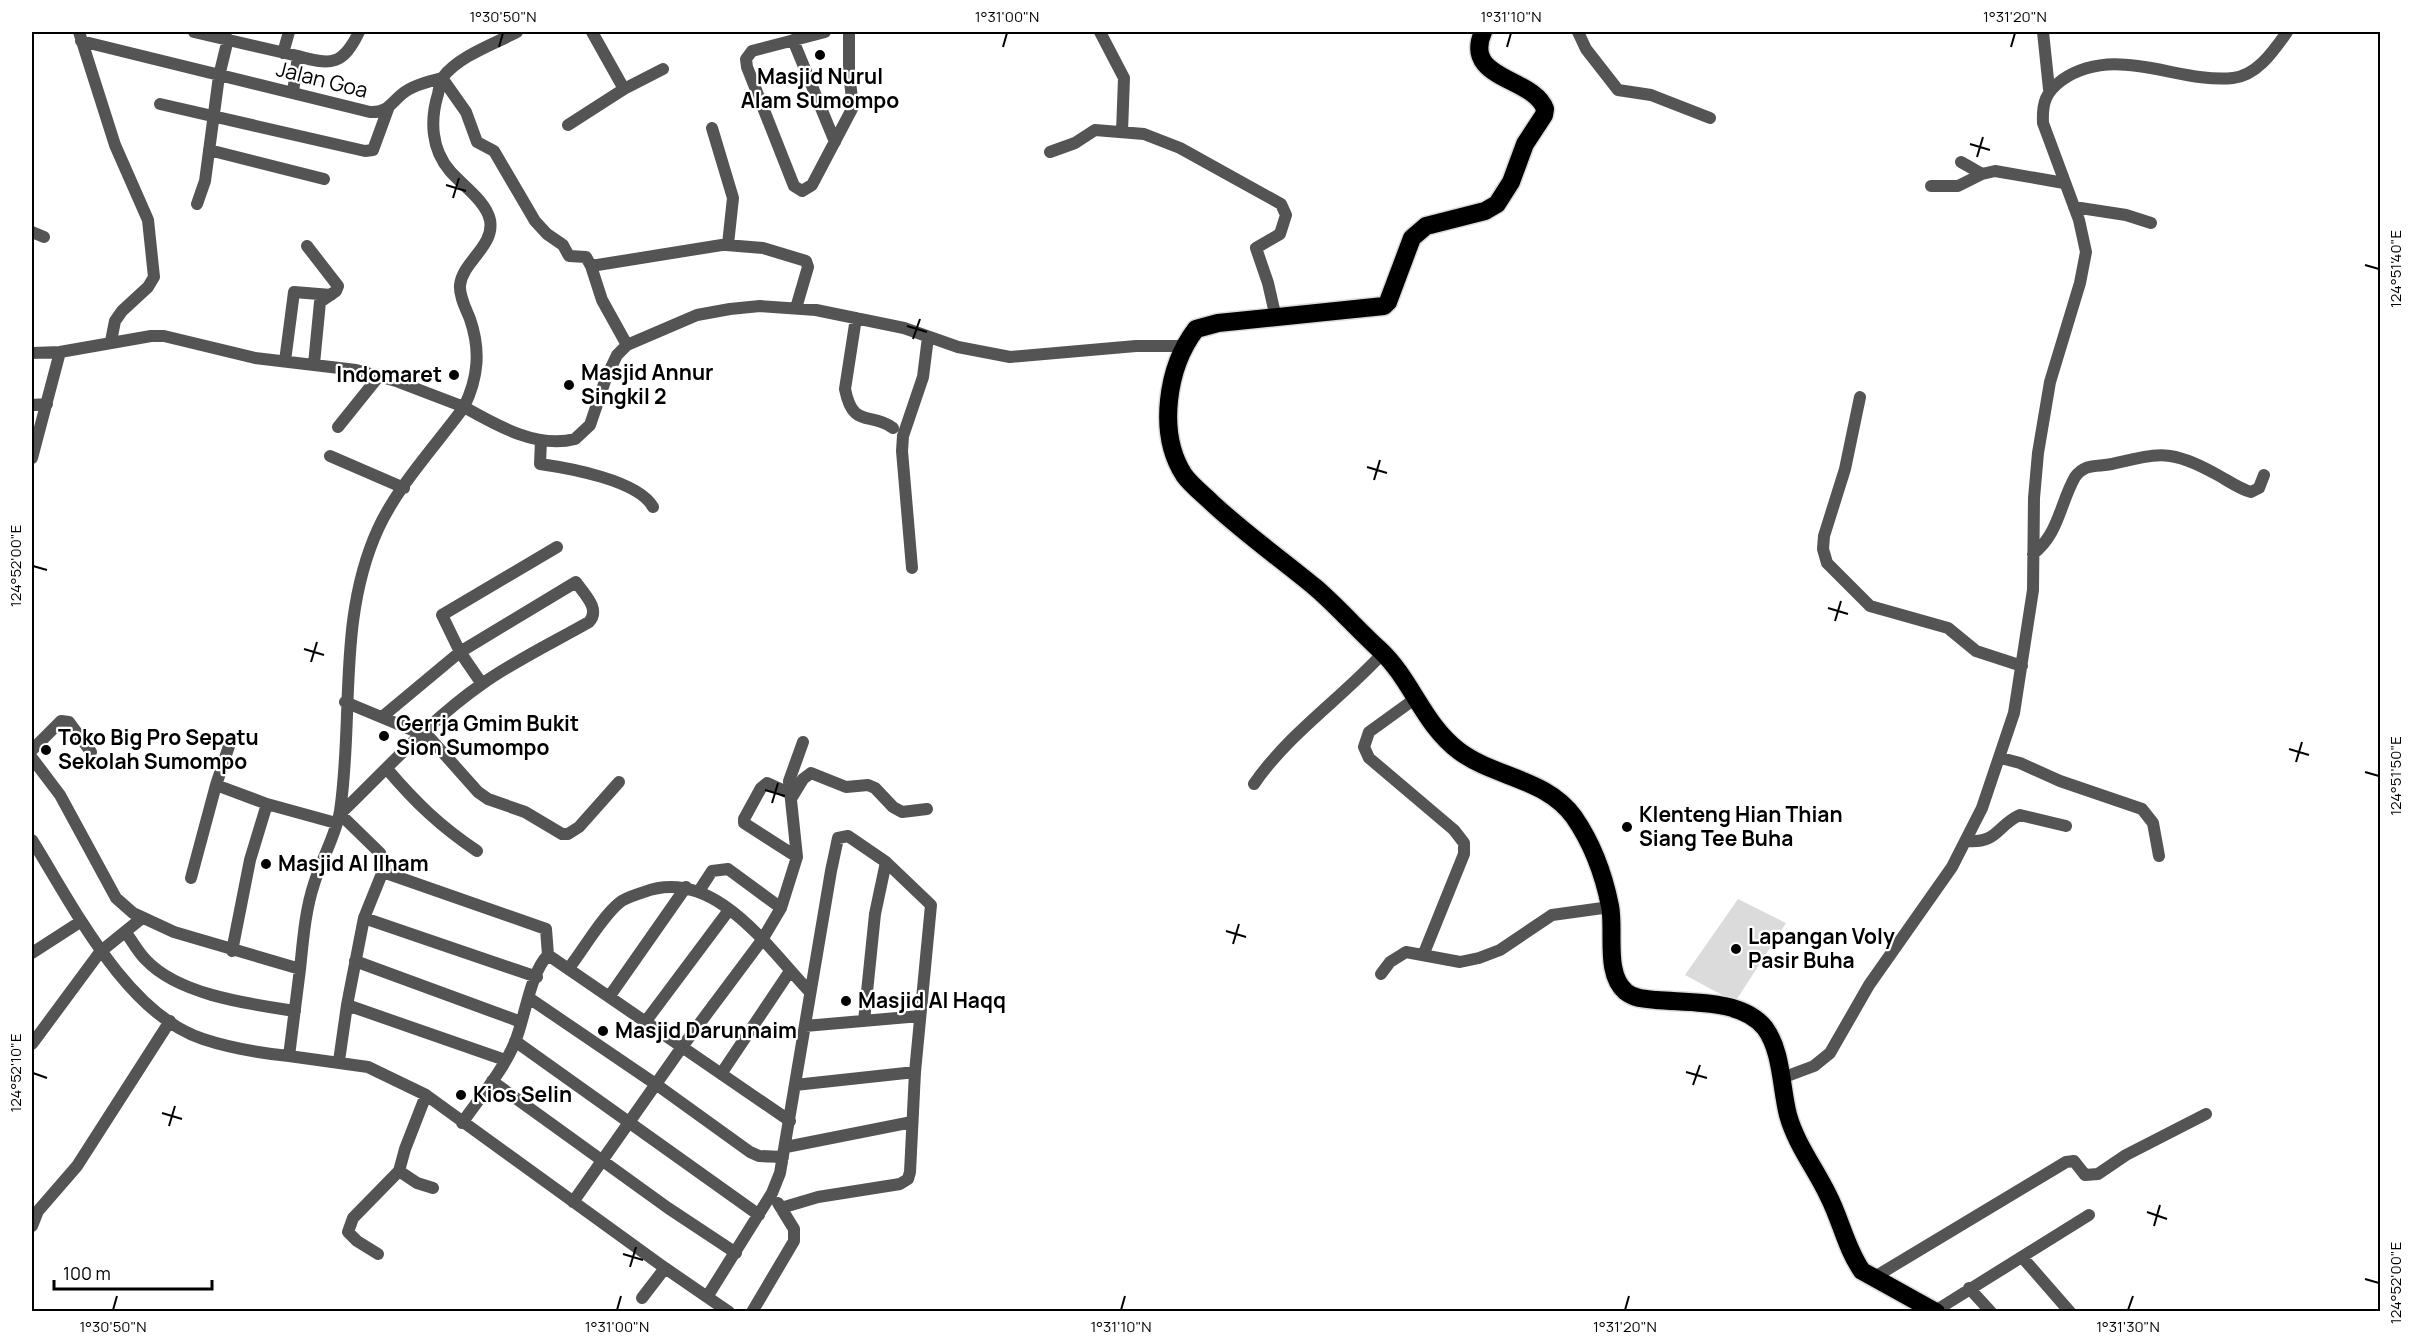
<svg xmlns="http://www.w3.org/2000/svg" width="2412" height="1343" font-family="Manrope,sans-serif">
<rect width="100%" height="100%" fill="#fff"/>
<!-- green -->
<path fill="#dbdbdb" d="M1738,899L1786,923L1735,1002L1685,975Z"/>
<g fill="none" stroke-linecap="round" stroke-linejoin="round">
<!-- highway casing -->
<g stroke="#dbdbdb" stroke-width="21">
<path id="highway" d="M1483,32C1462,80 1534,77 1545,109L1544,115L1525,144L1511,182L1497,204L1485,211L1426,226L1412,238L1388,302L1384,306L1218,323L1196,329C1167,367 1157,433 1184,475C1191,485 1203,494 1211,502C1244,533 1281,559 1316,588C1338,607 1358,630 1380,650C1412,680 1423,724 1459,751C1495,778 1546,778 1574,817C1592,843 1604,876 1610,906C1615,931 1604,974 1626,992C1635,999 1646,999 1656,1000C1690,1003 1742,999 1765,1028C1782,1051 1781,1088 1788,1115C1796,1144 1815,1168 1828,1195C1841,1220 1846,1248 1862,1271L1936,1312"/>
</g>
<!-- minor -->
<path stroke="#545454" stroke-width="12" d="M79,32L115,145L148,220L154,277L148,287L122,311L115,321L111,341
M194,32L298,56
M825,32L752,51L746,59L747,67L794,186L802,191L812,185L853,107L849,73V32
M1100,32L1124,78L1122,132
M1578,32L1586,49L1618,90L1651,95L1710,118
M2043,32L2049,89
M793,40L835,142
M81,41L370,112C387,113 390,104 402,94C413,85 428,82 442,78L466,112L477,142L494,151L535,221L547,234L563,245L569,256L586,257L591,266
M283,53L289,32
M624,89L663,69
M293,92L298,56C331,66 343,65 359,32
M160,104L365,151L373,150L388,109
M568,125L624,89L592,32
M209,150L324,179
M1050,152L1075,143L1095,130L1144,134L1180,148L1281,204L1286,215L1280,234L1256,248L1268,283L1276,318
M1961,162L1982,174
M1931,186H1958L1982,174L1995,171L2064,183
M197,204L205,181L219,76L228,39
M2074,207L2126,215L2151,223
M32,232L44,237
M726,245L763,248L806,261L808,267L796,308
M307,246L338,286L336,291L320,302L314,364
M856,318L845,389C853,430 871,411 893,428
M627,345L602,300L591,266L728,244L733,198L712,128
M32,353L60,352L151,336H164L255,358L356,370L396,381L464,407C478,378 481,351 470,319C466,309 459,296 460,285C463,261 495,246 490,220C486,201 462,185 450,171C431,149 430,120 438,94C439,89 440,81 443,77C459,56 494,44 517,32
M285,361L294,292L331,295
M1860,397L1845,469L1824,536L1823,549L1827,563L1870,606L1948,628L1976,651L2022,666
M32,405L47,404
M338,427L379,376
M541,440L540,464C568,468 638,480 653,507
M330,456L404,488
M32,458L60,352
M2033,554C2059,534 2060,503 2075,477C2085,463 2097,467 2112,464C2158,453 2171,449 2214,473C2226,479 2239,489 2251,492L2259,488L2264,475
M912,568L902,451L903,436L923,377L928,337
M482,684L460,652L442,615L557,547
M1416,698L1369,732L1364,747L1369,758L1454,830L1464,843V854L1424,953
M345,702L429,737L478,792L488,799L525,812L562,834H568L579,827L619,782
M382,717L460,652L576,582C584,594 601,609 589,622C554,642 516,660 482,684C429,721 386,770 340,814L380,853L385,866L364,918L347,1005L505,1060
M32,750L61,721L69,722L91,752
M32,758L60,795L116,898L133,913L174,932L300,969C303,941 305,911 314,884C321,860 336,835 340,811C354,717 337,619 378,529C397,487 436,445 464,407C496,425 537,449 575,439L590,425L606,378L617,355L627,345L697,315L730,309L760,306L816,310L904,328L958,347L1010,357L1136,346H1185
M2001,758L2020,763L2060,781L2142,809L2153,823L2159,856
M387,769C416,803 440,826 477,851
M1254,784C1289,733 1342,698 1383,653
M216,785L267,804
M791,794L767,783L761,788L744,819V823L797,857
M792,797L803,779L811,773L846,787L868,785L875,788L893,807L902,812L927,809
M32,840C72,904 126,1014 203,1039C230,1048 260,1053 289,1056
M1966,841C1998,844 1997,825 2020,815L2066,826
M383,872L546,929L548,955
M191,878L216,785L230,743
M699,891L712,871L728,869L781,908
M364,918L537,977
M126,933C133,942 138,952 146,960C179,995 249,1004 295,1011
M232,951L250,860L267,804L336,823
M32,953L80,922
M355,961L521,1022
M569,968C584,949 601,918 619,903C626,897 636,895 644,892C714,866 768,948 809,991
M300,969L289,1056L368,1067L426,1095L665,1268L729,1312
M1381,974L1390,962L1406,952L1460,962L1479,958L1500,950L1552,915L1610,907
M609,997L686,887
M529,998L657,1085L750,1152L759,1156L783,1157
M646,1021L729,910
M864,1021L875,914L886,862
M805,1026L920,1016
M515,1041L759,1215
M32,1044L100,952L142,918
M339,1061L347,1005
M721,1074L790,971
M1782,1078L1814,1066L1830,1053L1869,985L1952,867L1982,808L2014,713L2033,590L2034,498L2038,453L2050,382L2080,283L2086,252L2079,220L2043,123C2042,102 2046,92 2062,80C2116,43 2178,84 2233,78C2258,75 2274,50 2287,32
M492,1081L668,1208L736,1253
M795,1085L915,1072
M426,1095L405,1149L399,1171L417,1183L433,1188
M462,1123C480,1097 503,1071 515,1042C525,1018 530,973 548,955L790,1121
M786,1147L912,1122
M573,1202L682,1047L762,940L781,908L797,857L789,781L803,742
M32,1226L38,1211L77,1166L170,1021
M378,1254L357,1241L348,1232L353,1218L399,1171
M2022,1257L2070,1312
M1873,1278L2066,1162L2074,1161L2085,1175L2098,1174L2126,1155L2206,1114
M1969,1288L1991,1312
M707,1297L772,1193L780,1173L831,871L838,838L848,836L886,862L931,905L915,1072L910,1172L908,1179L900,1184L818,1197L781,1208
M642,1298L665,1268
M1935,1311L2089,1215
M752,1312L794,1241V1229L778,1203"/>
<!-- highway -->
<use href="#highway" stroke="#000" stroke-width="18"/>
</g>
<!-- ticks -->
<path fill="none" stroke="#000" stroke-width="2" d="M499,47L503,33M1003,47L1007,33M1507,47L1511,33M2011,47L2015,33M1970,144L1990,150M1977,157L1983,137M446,185L466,191M453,198L459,178M2365,265L2379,269M907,326L927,332M913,339L920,319M1367,467L1387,473M1374,480L1380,460M33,566L47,570M1828,608L1848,614M1835,621L1841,601M304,649L324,655M311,662L317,642M2289,749L2309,755M2296,762L2302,742M2365,772L2379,776M765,790L785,796M772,803L778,783M1226,931L1246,937M1233,944L1239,924M1686,1072L1707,1078M33,1073L47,1078M1693,1085L1700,1065M162,1113L182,1119M169,1126L175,1106M2147,1212L2167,1219M2154,1226L2160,1205M623,1254L643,1260M630,1267L636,1247M2365,1279L2379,1283M113,1310L117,1296M617,1310L621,1296M1121,1310L1125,1296M1625,1310L1629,1296M2128,1310L2133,1296"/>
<!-- markers -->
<g fill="#000" stroke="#fff" stroke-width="2">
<circle cx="820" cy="55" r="6"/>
<circle cx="454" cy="375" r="6"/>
<circle cx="569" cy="385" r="6"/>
<circle cx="384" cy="736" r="6"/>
<circle cx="46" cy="750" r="6"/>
<circle cx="1627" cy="827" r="6"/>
<circle cx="266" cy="864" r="6"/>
<circle cx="1736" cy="949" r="6"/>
<circle cx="846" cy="1001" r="6"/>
<circle cx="603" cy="1031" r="6"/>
<circle cx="461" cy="1095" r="6"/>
</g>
<g text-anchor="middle" stroke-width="4.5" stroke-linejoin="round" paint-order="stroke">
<!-- poi labels -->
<g font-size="21" font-weight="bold" fill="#000" stroke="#fff" text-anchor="start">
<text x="820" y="84" text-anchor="middle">Masjid Nurul<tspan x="820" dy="24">Alam Sumompo</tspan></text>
<text x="581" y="380">Masjid Annur<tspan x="581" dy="24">Singkil 2</tspan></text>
<text x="442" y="382" text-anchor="end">Indomaret</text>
<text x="396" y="731">Gerrja Gmim Bukit<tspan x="396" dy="24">Sion Sumompo</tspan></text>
<text x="58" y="745">Toko Big Pro Sepatu<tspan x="58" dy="24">Sekolah Sumompo</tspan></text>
<text x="1639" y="822">Klenteng Hian Thian<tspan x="1639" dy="24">Siang Tee Buha</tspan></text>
<text x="278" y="871">Masjid Al Ilham</text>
<text x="1748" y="944">Lapangan Voly<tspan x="1748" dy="24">Pasir Buha</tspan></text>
<text x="858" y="1008">Masjid Al Haqq</text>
<text x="615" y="1038">Masjid Darunnaim</text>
<text x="473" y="1102">Kios Selin</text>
</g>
<!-- street labels -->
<g font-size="21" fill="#000" stroke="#fff">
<text transform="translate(322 80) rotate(14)" y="7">Jalan Goa</text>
</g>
</g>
<!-- border -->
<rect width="2412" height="1343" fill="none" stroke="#ffffff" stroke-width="66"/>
<!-- scale -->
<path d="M54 1280v9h158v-9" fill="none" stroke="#000000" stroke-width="3"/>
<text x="63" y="1280" font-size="18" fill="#000000" stroke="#ffffff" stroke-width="4.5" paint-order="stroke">100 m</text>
<rect x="33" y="33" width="2346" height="1277" fill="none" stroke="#000" stroke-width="2"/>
<g font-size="15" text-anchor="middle" fill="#000">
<text x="503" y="22">1°30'50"N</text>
<text x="1007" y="22">1°31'00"N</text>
<text x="1511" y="22">1°31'10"N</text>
<text x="2015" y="22">1°31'20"N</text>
<text transform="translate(2396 269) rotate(-90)" y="5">124°51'40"E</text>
<text transform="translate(16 566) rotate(-90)" y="5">124°52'00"E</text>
<text transform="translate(2396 776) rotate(-90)" y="5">124°51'50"E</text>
<text transform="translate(16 1073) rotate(-90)" y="5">124°52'10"E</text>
<text transform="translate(2396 1283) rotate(-90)" y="5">124°52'00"E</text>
<text x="113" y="1332">1°30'50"N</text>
<text x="617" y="1332">1°31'00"N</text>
<text x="1121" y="1332">1°31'10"N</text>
<text x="1625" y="1332">1°31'20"N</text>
<text x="2128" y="1332">1°31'30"N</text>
</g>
</svg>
